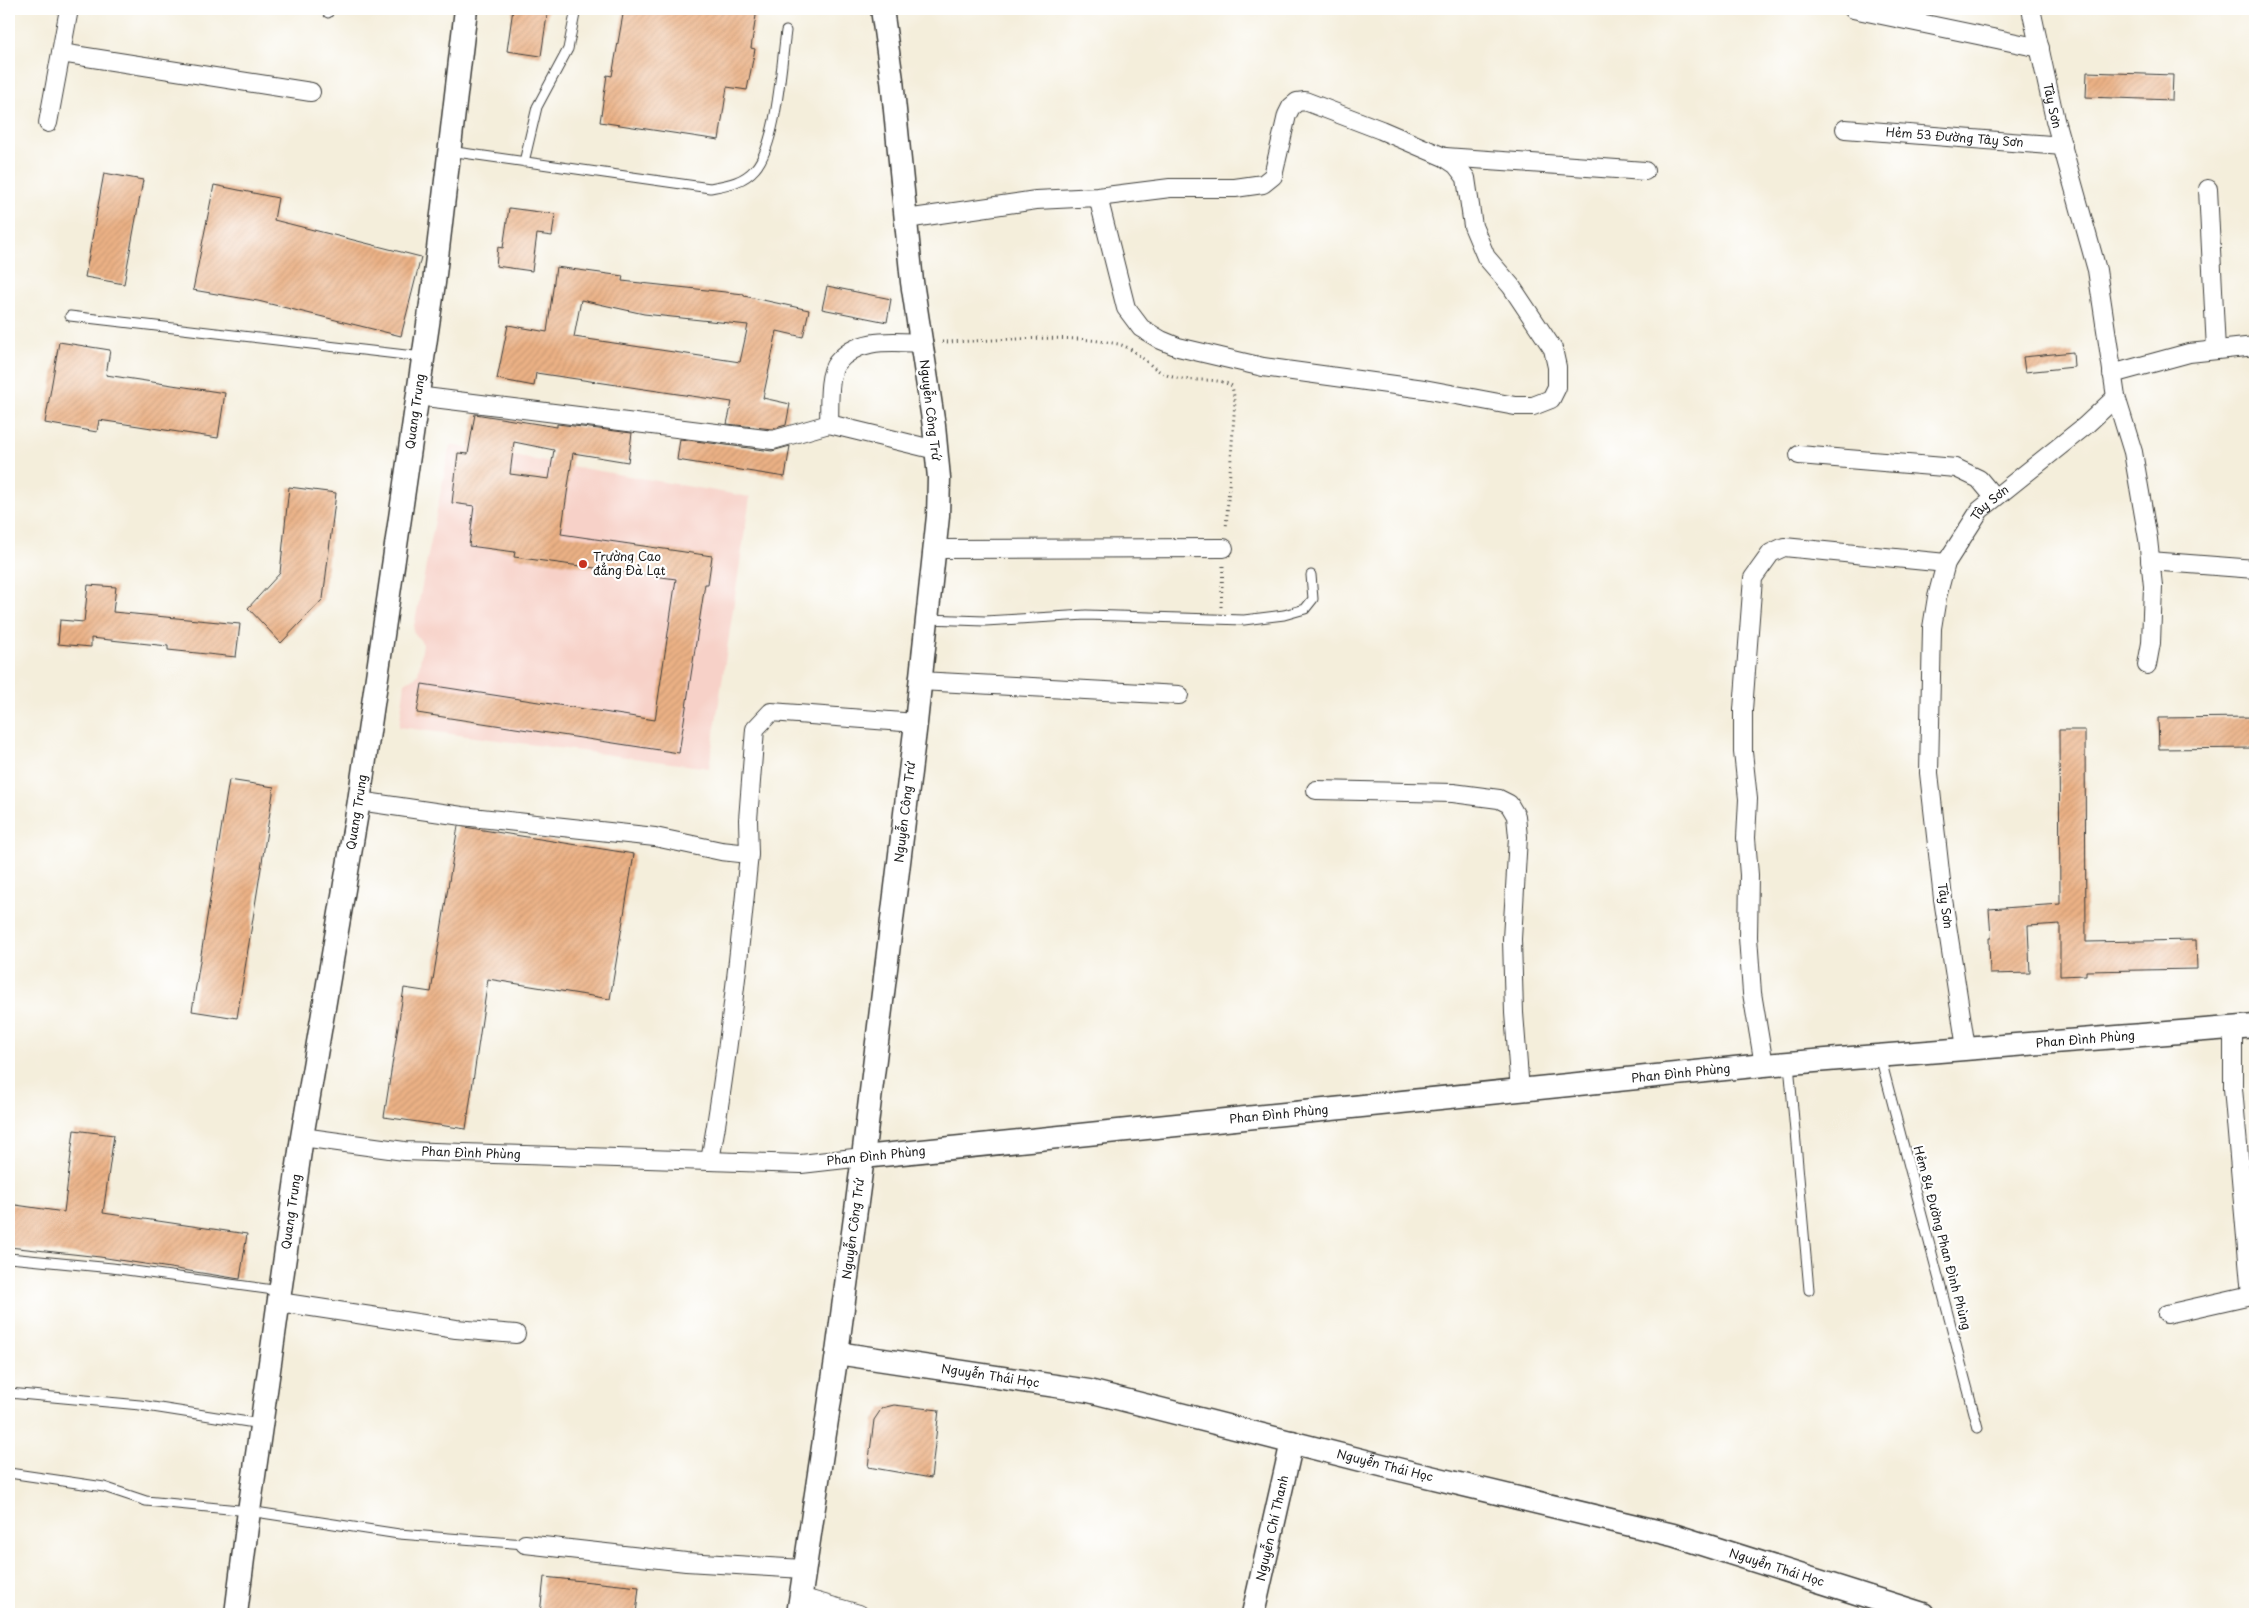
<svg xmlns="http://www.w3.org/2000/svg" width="2264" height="1623" font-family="'Playpen Sans',sans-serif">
<defs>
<pattern id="building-hatch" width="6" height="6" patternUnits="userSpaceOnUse" patternTransform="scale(1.25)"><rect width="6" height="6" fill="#ebb185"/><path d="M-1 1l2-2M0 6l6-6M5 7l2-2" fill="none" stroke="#c99872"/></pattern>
</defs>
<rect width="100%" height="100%" fill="#fff"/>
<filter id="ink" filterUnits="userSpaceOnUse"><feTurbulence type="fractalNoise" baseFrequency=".02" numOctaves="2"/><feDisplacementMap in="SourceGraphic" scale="10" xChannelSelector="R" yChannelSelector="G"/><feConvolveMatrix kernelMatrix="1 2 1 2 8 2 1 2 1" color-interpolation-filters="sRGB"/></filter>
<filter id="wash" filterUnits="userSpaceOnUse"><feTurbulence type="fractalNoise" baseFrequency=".0096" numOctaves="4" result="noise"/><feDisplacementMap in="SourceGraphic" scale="20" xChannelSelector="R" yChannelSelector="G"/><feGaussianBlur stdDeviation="1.12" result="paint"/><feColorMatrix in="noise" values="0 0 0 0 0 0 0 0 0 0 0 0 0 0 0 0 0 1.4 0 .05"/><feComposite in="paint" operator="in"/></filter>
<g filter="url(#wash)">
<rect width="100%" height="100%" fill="#f4eedb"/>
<!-- built -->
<path fill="#f7d1c8" d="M450,445L750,497L709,768L399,727L405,683L418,675L423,644L413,631Z"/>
<g id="blocks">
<!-- building -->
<path fill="url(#building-hatch)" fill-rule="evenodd" d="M513,9H548L541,56L507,51Z
M624,9H757L751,48L755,49L747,90L727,87L719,140L600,122L607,75L612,76Z
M2087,72L2173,75L2172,100L2086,97Z
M104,173L143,180L124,284L85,277Z
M214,185L278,198L274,220L421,257L401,336L258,301L193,290Z
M509,208L555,214L552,236L537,234L532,271L496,266L498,247L503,248Z
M556,267L623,276L622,281L744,294V296L809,310L803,337L777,331L763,398L790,404L786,425L772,429L727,424L732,402L536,373L534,386L497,379L508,325L547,332ZM581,300L644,314L748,325L740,362L574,337Z
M827,286L891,299L887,322L822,309Z
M59,342L110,350L106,375L225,393L218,438L99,420L97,432L45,423Z
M2073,352L2074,367L2025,372L2023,357Z
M475,414L557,427V424L632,433L628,462L573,453L561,534L712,556L708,584H705L679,753L417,713L422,684L655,720L676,579L514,557L515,552L469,546L474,506L452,503L458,453L468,454ZM514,442L554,450L549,479L510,474Z
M680,439L772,451L790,446L785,477L677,460Z
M289,487L336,493L323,599L281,643L248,608L280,573Z
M88,585L116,587L113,612L240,624L236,657L168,650V646L91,638V647L58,644L60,620L84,622Z
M2255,717V748L2159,749L2158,718Z
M2059,730H2085L2086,942L2196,940L2197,969L2086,971V975L2060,976V924L2028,926L2030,973L1990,974L1989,938H1991L1989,909L2060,904Z
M229,780L274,787L237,1018L192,1011Z
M458,826L634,854L610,999L488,979L466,1129L384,1117L404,988L431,992Z
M74,1130L114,1135L103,1213L247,1234L240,1279L100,1257L9,1247V1204L64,1212Z
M894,1405L939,1410L931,1478L868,1467L874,1420L882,1408Z
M544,1577L639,1587L636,1614H540Z"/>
</g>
</g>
<g filter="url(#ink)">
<use href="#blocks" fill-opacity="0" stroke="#3c3c39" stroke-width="1"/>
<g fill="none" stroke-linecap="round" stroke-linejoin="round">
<!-- service casing -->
<g stroke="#3c3c39" stroke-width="11">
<path id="service" d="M328,13L329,9
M449,151L710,188C726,185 743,183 755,169C777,144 781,66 786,31
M524,162L537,107L568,49L576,9
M70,316L423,357
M927,619L985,621L1086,615L1244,620L1284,615L1305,609L1313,599L1311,575
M1880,1056L1978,1428
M1789,1064L1809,1290
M9,1258L112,1268L281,1291
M9,1393L140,1405L261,1424
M9,1473L104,1487L146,1501L249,1511L399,1534L525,1544"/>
</g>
<!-- minor casing -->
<g stroke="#3c3c39" stroke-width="20">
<g id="minor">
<path d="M1853,9L2040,48"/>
<path id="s1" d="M2031,9L2055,120L2097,270L2116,397L2133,452L2148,539L2153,586L2151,643L2147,665"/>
<path d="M61,53L311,92"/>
<path d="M48,123L69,9"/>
<path id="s2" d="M1845,129L2063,146"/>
<path d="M1445,157L1645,171"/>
<path d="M2208,189L2216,350"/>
<path d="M906,219L1036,200L1098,197L1170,188H1235L1263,184L1273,176L1287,115L1291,107L1297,102L1305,101L1381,130L1444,157L1456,165L1466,178L1473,226L1486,257L1511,286L1553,349L1557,367V387L1551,399L1533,406H1515L1424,389L1263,367L1178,347L1161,340L1141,328L1126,308L1098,197"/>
<path d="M921,343C892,342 858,337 837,363C827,375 830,409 829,424L936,450"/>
<path d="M2112,374L2189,353L2255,346"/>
<path d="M417,396L773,440L829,424"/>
<path d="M1799,455L1956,468L1979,479L1994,497"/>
<path d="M934,549L1224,548"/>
<path d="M2150,561L2255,569"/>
<path d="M920,681L1179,695"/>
<path d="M1316,790L1453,793L1499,799L1509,804L1516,816L1518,837L1512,939L1514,1013L1520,1091"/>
<path d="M359,801L462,816L655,837L721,851L749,854C739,957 728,1059 710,1161"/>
<path d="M749,854L748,820L755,729L771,712L916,723"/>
<path id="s3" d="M1966,1048L1943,899L1929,773L1932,628L1937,597L1946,563L1980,510L2085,426L2116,397"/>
<path d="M1764,1065L1752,993L1748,937L1749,875L1746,838L1748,799L1743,752V710L1753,578L1771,553L1784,547L1946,563"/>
<path id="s4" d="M302,1137L404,1151L801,1164L863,1157"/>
<path d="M279,1302L456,1329L516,1334"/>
<path d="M2167,1314L2251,1295L2233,1088V1028"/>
<path d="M525,1544L686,1562L804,1569"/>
<path d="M800,1597L859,1614"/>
</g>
</g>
<!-- tertiary casing -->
<g stroke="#3c3c39" stroke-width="25">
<g id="tertiary">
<path id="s5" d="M863,1157L1764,1065L2255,1026"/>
<path id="s6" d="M837,1353L1089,1391L1401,1470L1673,1535L1923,1614"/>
<path id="s7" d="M236,1614L249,1511L302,1137L359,801L434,283L466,9"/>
<path id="s8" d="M798,1614L837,1353L863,1157L916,723L938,516L939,478L934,426L912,282L892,80L882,9"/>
<path id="s9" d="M1253,1614L1292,1442"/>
</g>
</g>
<!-- path -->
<path stroke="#3c3c39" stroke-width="3" stroke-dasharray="1 4" stroke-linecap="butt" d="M942,342C999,341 1061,333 1118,344C1139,349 1151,372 1173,377C1192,383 1216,376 1232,386L1235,401L1226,529
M1221,607L1223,566"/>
<!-- service -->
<use href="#service" stroke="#fff" stroke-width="9"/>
<!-- minor -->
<use href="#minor" stroke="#fff" stroke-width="18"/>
<!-- tertiary -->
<use href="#tertiary" stroke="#fff" stroke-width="22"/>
</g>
</g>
<!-- markers -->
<circle fill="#c8321e" stroke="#fff" stroke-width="2" cx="583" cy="564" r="5"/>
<g text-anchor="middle" stroke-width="4.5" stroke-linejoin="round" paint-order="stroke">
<!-- street labels -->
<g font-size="12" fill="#1c1c1c" stroke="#fff">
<text dy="4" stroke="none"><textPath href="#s1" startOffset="99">Tây Sơn</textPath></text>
<text dy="4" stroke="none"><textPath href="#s2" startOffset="110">Hẻm 53 Đường Tây Sơn</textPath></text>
<text transform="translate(930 410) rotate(83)" y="4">Nguyễn Công Trứ</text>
<text dy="4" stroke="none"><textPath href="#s7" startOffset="1216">Quang Trung</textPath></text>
<text dy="4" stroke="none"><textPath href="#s3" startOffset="564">Tây Sơn</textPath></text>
<text dy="4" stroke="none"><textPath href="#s7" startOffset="811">Quang Trung</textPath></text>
<text dy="4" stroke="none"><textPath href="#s8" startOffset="809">Nguyễn Công Trứ</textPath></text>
<text transform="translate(1945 906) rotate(82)" y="4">Tây Sơn</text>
<text dy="4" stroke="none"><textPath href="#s5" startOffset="1228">Phan Đình Phùng</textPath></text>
<text dy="4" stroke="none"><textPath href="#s5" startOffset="822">Phan Đình Phùng</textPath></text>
<text dy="4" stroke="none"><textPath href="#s5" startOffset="418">Phan Đình Phùng</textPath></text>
<text dy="4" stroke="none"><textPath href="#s4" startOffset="170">Phan Đình Phùng</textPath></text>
<text transform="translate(876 1156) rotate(-6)" y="4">Phan Đình Phùng</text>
<text dy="4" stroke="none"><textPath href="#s7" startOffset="406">Quang Trung</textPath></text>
<text dy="4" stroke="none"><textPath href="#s8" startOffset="389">Nguyễn Công Trứ</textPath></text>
<text transform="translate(1942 1238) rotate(75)" y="4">Hẻm 84 Đường Phan Đình Phùng</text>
<text dy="4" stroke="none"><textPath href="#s6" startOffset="155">Nguyễn Thái Học</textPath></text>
<text dy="4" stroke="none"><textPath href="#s6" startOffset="560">Nguyễn Thái Học</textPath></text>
<text dy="4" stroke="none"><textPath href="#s9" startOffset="88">Nguyễn Chí Thanh</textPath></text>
<text dy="4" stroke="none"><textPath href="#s6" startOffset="965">Nguyễn Thái Học</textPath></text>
</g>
<!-- poi labels -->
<g font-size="12" fill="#1c1c1c" stroke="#fff" text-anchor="start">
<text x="593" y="561">Trường Cao<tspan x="593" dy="14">đẳng Đà Lạt</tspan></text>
</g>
</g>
<!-- margin -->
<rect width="2264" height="1623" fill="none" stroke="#fff" stroke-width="30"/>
</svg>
